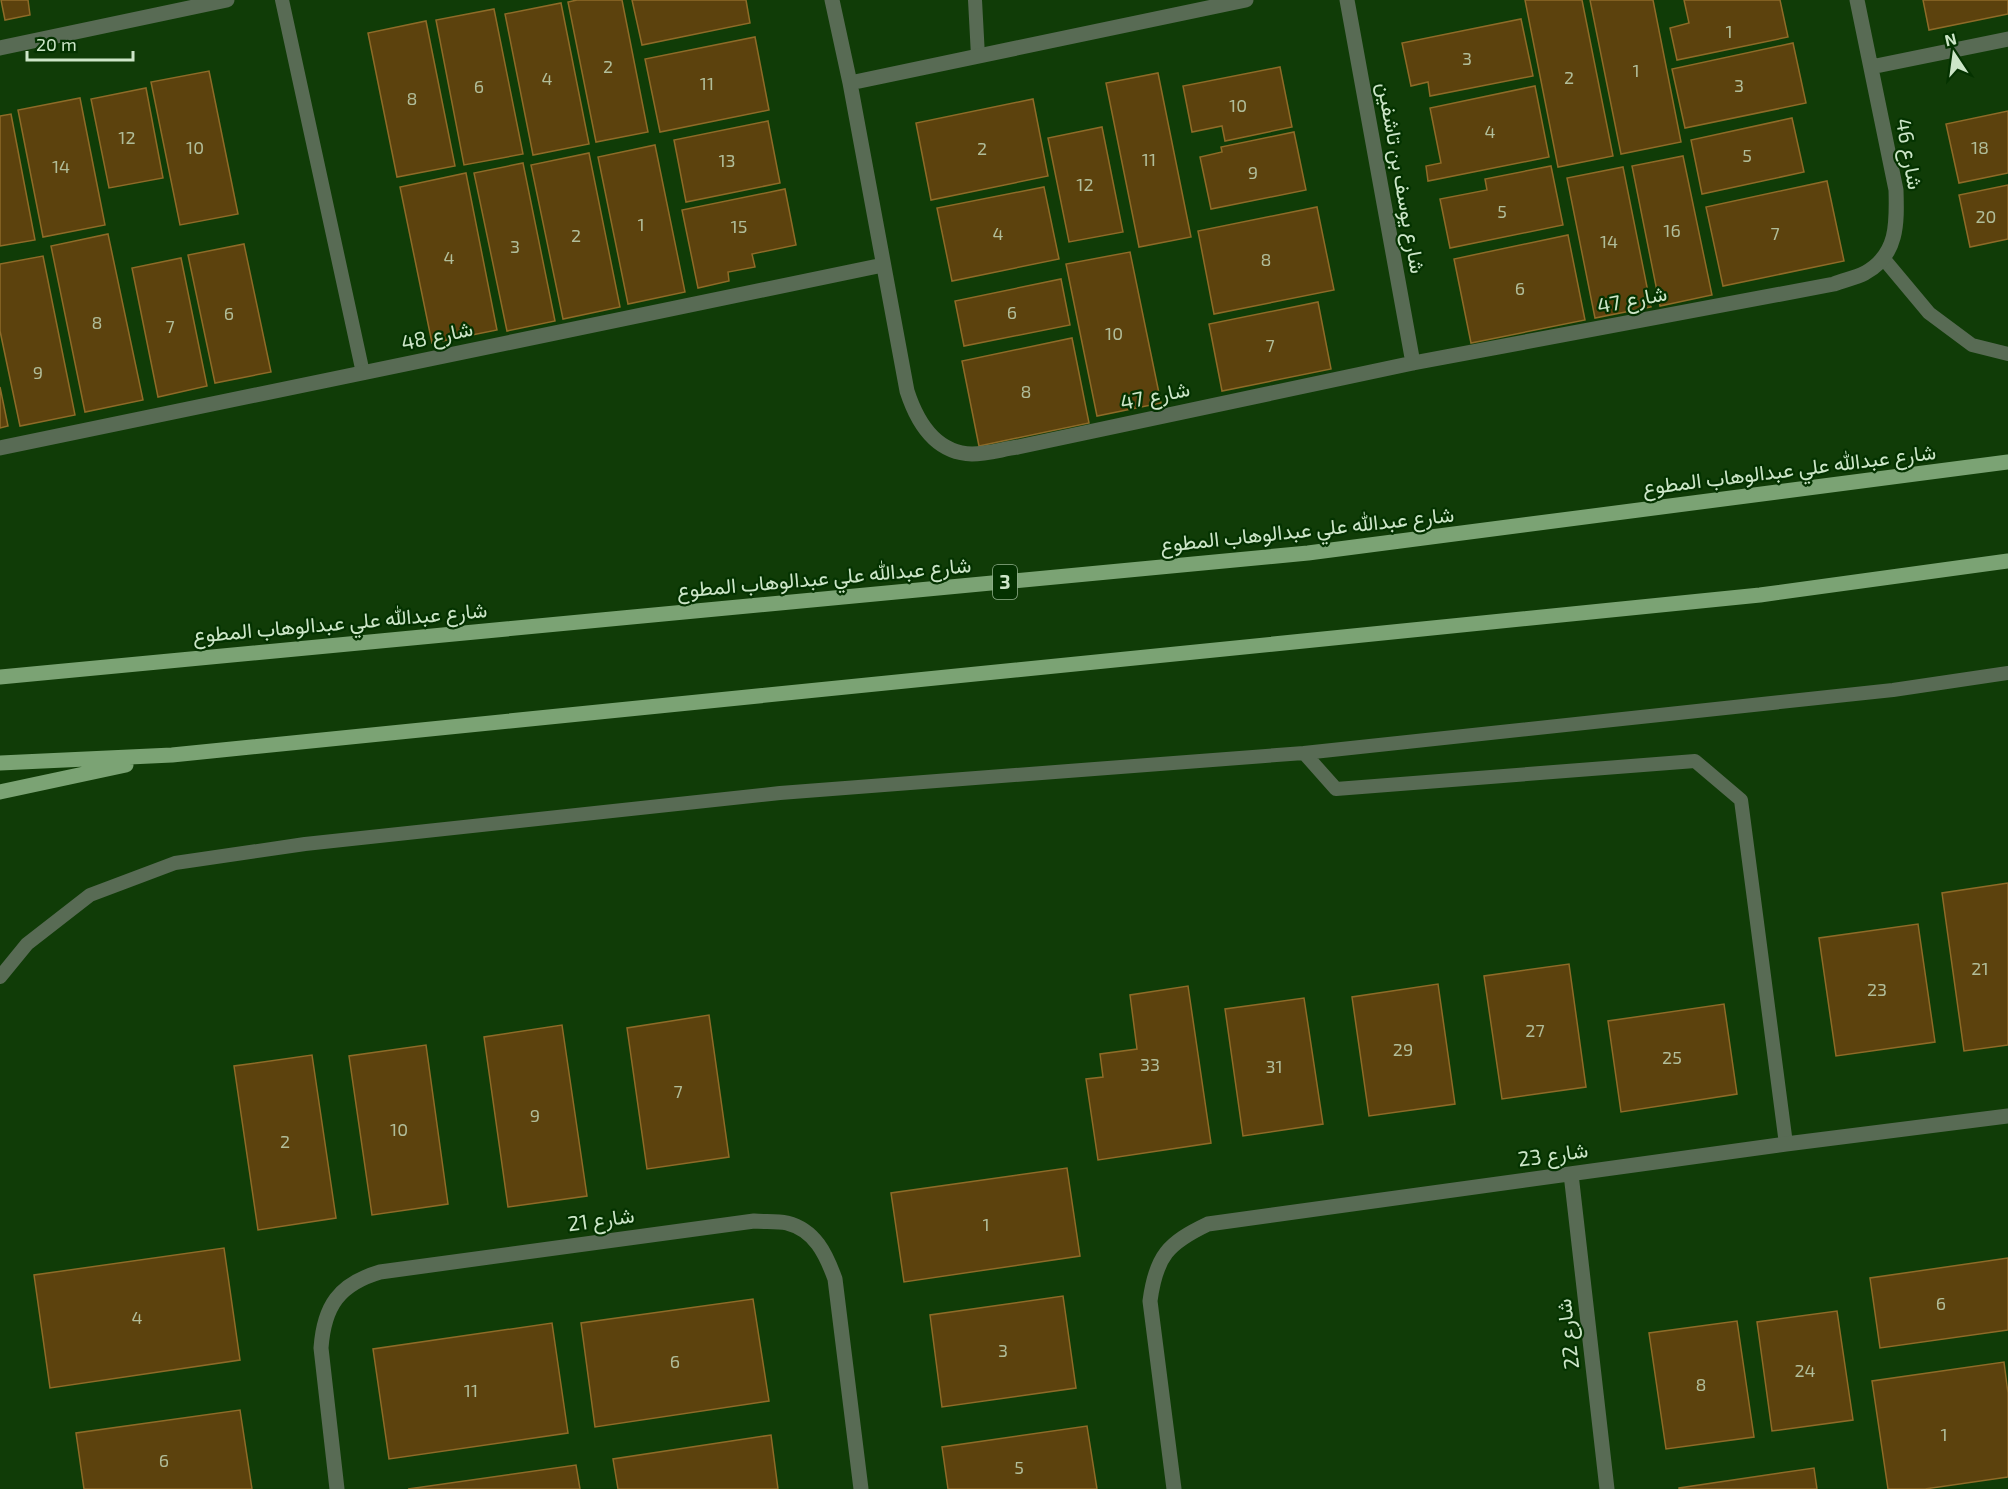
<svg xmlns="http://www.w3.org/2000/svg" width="2008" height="1489" font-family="'Exo 2',Vazirmatn,sans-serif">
<rect width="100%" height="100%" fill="#103c07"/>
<!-- building -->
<path fill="#5c420d" stroke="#8e6b28" stroke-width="1.5" d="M1,0H28L30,15L5,20Z
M577,0H622L648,132L596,142L568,2Z
M632,0H746L750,23L642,45Z
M1525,0H1582L1613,156L1558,167Z
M1590,0H1653L1681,142L1621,154Z
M1684,0H1780L1788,37L1677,60L1670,28L1689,23Z
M1923,0H2008V14L1929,30Z
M561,3L589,144L533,155L505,14Z
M494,9L523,154L464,165L436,20Z
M1521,19L1533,76L1430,96L1428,82L1411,86L1402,43Z
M426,21L455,166L397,177L368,33Z
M755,37L769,110L660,132L645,59Z
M1793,43L1806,103L1685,128L1672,69Z
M1280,67L1292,127L1225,141L1222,126L1192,132L1183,86Z
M209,71L238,214L180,225L151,82Z
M1158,73L1191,237L1139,247L1106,83Z
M1535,86L1549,157L1428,181L1426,166L1441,163L1430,108Z
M146,88L163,178L109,188L91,99Z
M80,98L105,225L43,237L18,110Z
M1033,99L1048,176L931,200L916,123Z
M2008,111V173L1959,183L1946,124Z
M11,114L35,240L0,246V116Z
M1792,118L1804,172L1702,194L1691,140Z
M768,121L780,183L686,202L674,140Z
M1102,127L1123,232L1069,242L1048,138Z
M1294,132L1306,190L1211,209L1200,157L1222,152L1221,147Z
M655,145L685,292L628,304L598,157Z
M589,153L620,307L563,319L531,165Z
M1683,156L1712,295L1660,306L1632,166Z
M523,163L555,321L507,331L474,173Z
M1551,166L1563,225L1450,248L1440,199L1487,190L1485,179Z
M1623,167L1651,307L1595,318L1567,178Z
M466,173L497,330L432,343L400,187Z
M1827,181L1844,261L1723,286L1706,207Z
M2008,185V239L1970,247L1959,195Z
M1044,187L1059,259L952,281L937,208Z
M785,189L796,245L752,254L755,267L728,272L729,281L698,288L682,210Z
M1317,207L1334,290L1214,314L1198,231Z
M108,234L143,400L85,412L51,246Z
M1568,235L1585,320L1471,343L1454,259Z
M244,244L271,372L215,383L188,255Z
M1130,252L1161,403L1097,416L1066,264Z
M43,256L75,415L20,426L0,331V264Z
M181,258L207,386L158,397L132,268Z
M1061,279L1070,325L964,346L955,301Z
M1318,302L1331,369L1222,391L1209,324Z
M1072,338L1089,423L979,446L962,361Z
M0,387L8,426L0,428Z
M2008,883V1045L1964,1051L1942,893Z
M1918,924L1935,1042L1836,1056L1819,938Z
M1569,964L1586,1087L1502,1099L1484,976Z
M1438,984L1455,1104L1369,1116L1352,997Z
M1188,986L1211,1143L1098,1160L1086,1079L1103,1077L1100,1054L1137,1049L1130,995Z
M1304,998L1323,1124L1243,1136L1225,1009Z
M1724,1004L1737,1094L1621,1112L1608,1021Z
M709,1015L729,1157L647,1169L627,1028Z
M562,1025L587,1196L508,1207L484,1037Z
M426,1045L448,1204L372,1215L349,1056Z
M312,1055L336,1218L258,1230L234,1066Z
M1067,1168L1080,1256L904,1282L891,1193Z
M224,1248L240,1360L50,1388L34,1275Z
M2008,1258V1330L1880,1348L1870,1278Z
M1063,1296L1076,1388L942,1407L930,1315Z
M753,1299L769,1401L595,1427L581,1323Z
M1837,1311L1853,1420L1772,1431L1757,1322Z
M1737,1321L1754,1437L1666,1449L1649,1333Z
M552,1323L568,1433L389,1459L373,1349Z
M2004,1362L2008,1393V1477L1925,1489H1888L1872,1381Z
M240,1410L252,1489H84L76,1433Z
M1087,1426L1097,1489H948L942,1447Z
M771,1435L778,1489H618L613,1459Z
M576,1465L580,1489H408Z
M1814,1468L1817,1489H1679V1488Z"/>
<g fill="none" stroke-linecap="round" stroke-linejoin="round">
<!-- lane -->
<path stroke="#586b54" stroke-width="14" d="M282,0L363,373
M975,0L978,56
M1883,258L1929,313L1972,345L2008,354
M1304,753L1893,690L2008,673
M0,977L27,944L90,895L175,863L305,844L780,793L1304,753L1336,789L1695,761L1741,800L1786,1144"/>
<!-- street -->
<path stroke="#586b54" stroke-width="15" d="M832,0L850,83L907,391C917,422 935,453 972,454C987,454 1003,449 1018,447L1413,363L1834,284C1844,280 1855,278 1865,273C1898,255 1897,223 1896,190L1857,0
M1347,0L1413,363
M0,48L227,0
M1871,67L2008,39
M850,83L1246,0
M0,448L883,265
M1571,1174L1607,1489
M337,1489L321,1348C324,1306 339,1284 380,1272L754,1221C764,1222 777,1221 787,1223C815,1230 826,1254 835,1279L861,1489
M1174,1489L1150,1301C1156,1256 1168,1243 1208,1224L1786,1144L2008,1116"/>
<!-- primary -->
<path stroke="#7ba374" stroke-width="15" d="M0,677L1308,553L2008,462
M0,763L172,755L1760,595L2008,561
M0,792L126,765"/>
</g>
<g text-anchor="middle" stroke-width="4.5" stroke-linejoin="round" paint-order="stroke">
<!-- number labels -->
<g font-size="18" fill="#b1bd99">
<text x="1729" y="38">1</text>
<text x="1467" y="65">3</text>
<text x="608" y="73">2</text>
<text x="1636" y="77">1</text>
<text x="1569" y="84">2</text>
<text x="547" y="85">4</text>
<text x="707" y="90">11</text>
<text x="1739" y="92">3</text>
<text x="479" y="93">6</text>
<text x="412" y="105">8</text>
<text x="1238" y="112">10</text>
<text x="1490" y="138">4</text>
<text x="127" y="144">12</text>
<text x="195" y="154">10</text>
<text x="1980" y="154">18</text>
<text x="982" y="155">2</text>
<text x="1747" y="162">5</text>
<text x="1149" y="166">11</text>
<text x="727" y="167">13</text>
<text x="61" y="173">14</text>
<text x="1253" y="179">9</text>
<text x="1085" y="191">12</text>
<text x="1502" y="218">5</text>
<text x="1986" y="223">20</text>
<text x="641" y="231">1</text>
<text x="739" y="233">15</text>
<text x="1672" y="237">16</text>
<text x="998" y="240">4</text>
<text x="1775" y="240">7</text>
<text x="576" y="242">2</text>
<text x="1609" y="248">14</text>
<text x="515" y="253">3</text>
<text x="449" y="264">4</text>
<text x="1266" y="266">8</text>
<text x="1520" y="295">6</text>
<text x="1012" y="319">6</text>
<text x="229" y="320">6</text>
<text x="97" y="329">8</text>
<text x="170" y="333">7</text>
<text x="1114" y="340">10</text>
<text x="1270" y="352">7</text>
<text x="38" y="379">9</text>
<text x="1026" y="398">8</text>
<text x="1980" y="975">21</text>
<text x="1877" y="996">23</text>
<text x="1535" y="1037">27</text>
<text x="1403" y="1056">29</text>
<text x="1672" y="1064">25</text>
<text x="1150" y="1071">33</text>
<text x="1274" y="1073">31</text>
<text x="678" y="1098">7</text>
<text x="535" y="1122">9</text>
<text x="399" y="1136">10</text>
<text x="285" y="1148">2</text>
<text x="986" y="1231">1</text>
<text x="1941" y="1310">6</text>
<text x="137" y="1324">4</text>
<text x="1003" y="1357">3</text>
<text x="675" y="1368">6</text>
<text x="1805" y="1377">24</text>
<text x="1701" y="1391">8</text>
<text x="471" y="1397">11</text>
<text x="1944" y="1441">1</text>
<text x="164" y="1467">6</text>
<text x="1019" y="1474">5</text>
</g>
<!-- shield labels -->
<rect fill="#043200" stroke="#91b08c" stroke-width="1.5" x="993" y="565" width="24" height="34" rx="4.5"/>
<g font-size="20" font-weight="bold" fill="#cde6c8">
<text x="1005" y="589">3</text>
</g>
<!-- street labels -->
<g font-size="21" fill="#cde6c8" stroke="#043200">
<text transform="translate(1909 154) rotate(80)" y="7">شارع 46</text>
<text transform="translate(1401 178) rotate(80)" y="7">شارع يوسف بن تاشفين</text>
<text transform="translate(1632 300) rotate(-11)" y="7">شارع 47</text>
<text transform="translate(437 336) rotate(-12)" y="7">شارع 48</text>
<text transform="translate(1155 396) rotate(-12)" y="7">شارع 47</text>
<text transform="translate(1789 470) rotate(-7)" y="7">شارع عبدالله علي عبدالوهاب المطوع</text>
<text transform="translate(1307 530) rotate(-6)" y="7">شارع عبدالله علي عبدالوهاب المطوع</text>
<text transform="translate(824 578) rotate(-5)" y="7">شارع عبدالله علي عبدالوهاب المطوع</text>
<text transform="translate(340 623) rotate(-5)" y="7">شارع عبدالله علي عبدالوهاب المطوع</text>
<text transform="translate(1553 1155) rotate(-8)" y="7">شارع 23</text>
<text transform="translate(601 1220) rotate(-8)" y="7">شارع 21</text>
<text transform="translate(1568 1334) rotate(-97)" y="7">شارع 22</text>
</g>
</g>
<!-- north arrow -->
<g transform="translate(1954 54) rotate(347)" stroke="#043200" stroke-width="4.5" paint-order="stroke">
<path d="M0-4.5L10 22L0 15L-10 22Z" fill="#cde6c8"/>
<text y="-9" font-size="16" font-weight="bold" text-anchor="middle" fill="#cde6c8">N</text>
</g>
<!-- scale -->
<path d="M27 51v9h106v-9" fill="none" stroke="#cde6c8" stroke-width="3"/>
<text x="36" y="51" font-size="18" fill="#cde6c8" stroke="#043200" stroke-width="4.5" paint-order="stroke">20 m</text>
</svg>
